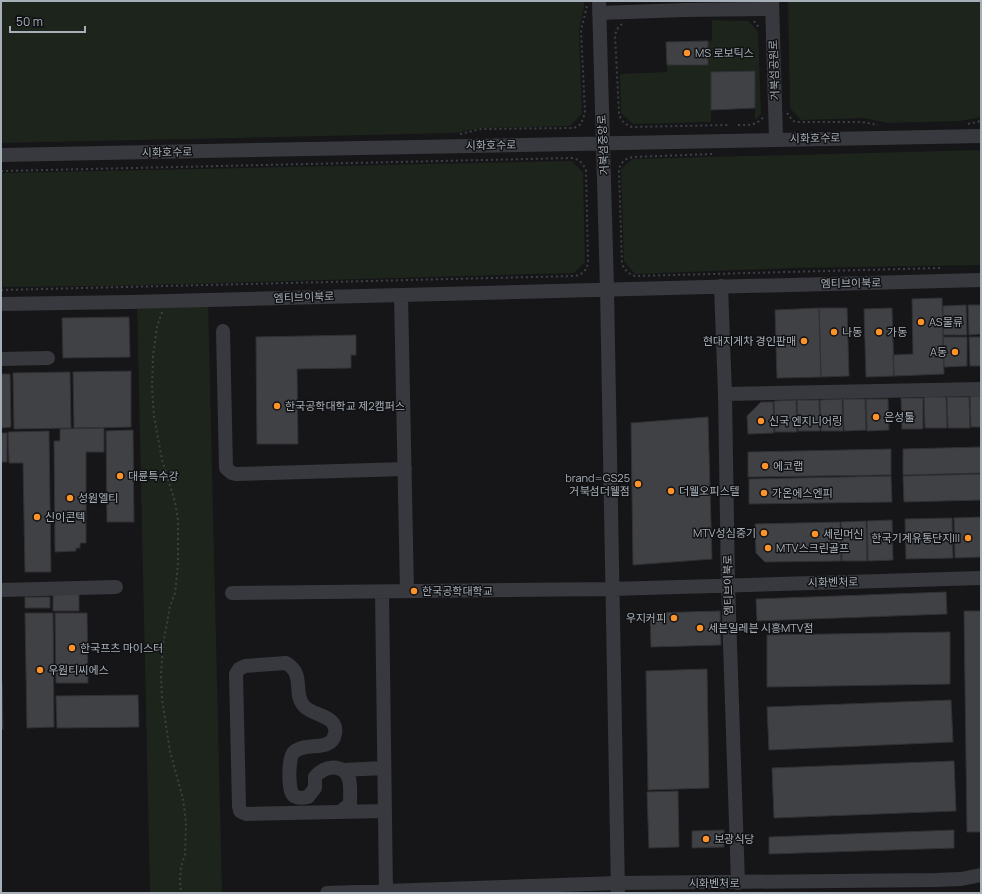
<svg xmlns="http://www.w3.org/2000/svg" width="982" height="894" font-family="Manrope,'Noto Sans KR',sans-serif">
<rect width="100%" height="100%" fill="#161618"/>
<!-- green -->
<path fill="#1c241c" d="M1,1H584V7L579,30L582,113L570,126L481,128L455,133L1,143Z
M788,1H981V117L960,121L887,123L865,118L801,120L790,108Z
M712,20L748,21L758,31L761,114L755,120V71L711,72V122L633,124L621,113L620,74L667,72V65H708V41H712Z
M981,150V265L793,268L635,274L624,261L621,169L632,159Z
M572,161L583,173L585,262L574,273L109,286L1,287V173Z
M208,299L222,893H150L137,301Z"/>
<!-- building -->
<path fill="#404145" stroke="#303134" d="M708,41V65H667L666,42Z
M755,71V108L711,110V72Z
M942,298L944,374L894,376L893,355L913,354L912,299Z
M966,305L967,335H943V306Z
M968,305H981V334L969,335Z
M819,308H847L849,376L821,377Z
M819,308L821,377L777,378L775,310Z
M892,308L894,376L866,377L864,309Z
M129,317L130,357L63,358L62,318Z
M356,335V355H351V368L297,369L298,444H257L256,337Z
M943,337H967V366L944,367Z
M969,337H981V366H970Z
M131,371V427L74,428L73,372Z
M70,372L71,428L14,429L13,373Z
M1,374H10L11,427L1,428Z
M970,396H981V427H971Z
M924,397H946L947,428H925Z
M947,397H969L970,428H948Z
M901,398H923V429H902Z
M842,399L843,431H821L820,400Z
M843,399H865L866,430L844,431Z
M866,399H888L889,430L867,431Z
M796,400L797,432H775L774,401Z
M797,400H819L820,431H798Z
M761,402H773L774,433L748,434L747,416Z
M708,417L712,559L633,565L631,423Z
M104,428V452H86V543H80V548H76V551L55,552L54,441H60V429Z
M133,430L134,522H107L106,431Z
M49,431L51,572H25L23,463H9L8,432Z
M1,433H7V462H1Z
M981,447V473L903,475V449Z
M891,449V475L748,477V452Z
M981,474V500L904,502L903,476Z
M891,476L892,502L749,504V479Z
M981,517V557L955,558L954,518Z
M952,518L953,558L906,559L905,519Z
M892,520L893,560L868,561L867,521Z
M866,521L867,561H842L841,522Z
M840,522L841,561L765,562L756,553L755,524Z
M946,592L947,614L757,621L756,599Z
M53,593H79V611H53Z
M25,597H50V608H25Z
M720,611L721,645L651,647L650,613Z
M964,611H981V832H967Z
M25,613H53L54,727L27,728Z
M55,613H87L88,683H56Z
M950,632V684L767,687V635Z
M707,669L709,788L648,790L646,671Z
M1,681H2L3,729H1Z
M138,695L139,727L57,728L56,696Z
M951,700L953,742L769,750L767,707Z
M954,761L956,811L774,818L772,768Z
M678,791L679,847L649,848L647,792Z
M724,830V847L692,848V831Z
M954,830V848L769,854V837Z"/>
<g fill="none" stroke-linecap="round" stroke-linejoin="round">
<!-- path -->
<path stroke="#3d4045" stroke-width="2" stroke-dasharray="2 3" stroke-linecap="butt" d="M754,21L760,29
M622,24L617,29L615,35L619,113C620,120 625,125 632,127L728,125
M787,113L793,121L796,122H862L878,125
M968,124L981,121
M738,125C749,125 757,126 764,116
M460,134L481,129L574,128L581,124L585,113L581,30L587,6
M712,154L633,157C626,158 619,163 619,171L622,264C625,270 628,274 635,276L940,268
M1,171L572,158C579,159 584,164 586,171L588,260C588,269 583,275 574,276L1,290
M162,312L157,327L153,356L152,388L154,416L162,460L175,502L178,520V564L175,593L170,606L163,645L161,676L162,699L170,751L183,799L186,822L185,854L181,867L180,879L181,893"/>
<!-- minor -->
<path stroke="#37393e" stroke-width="14" d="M599,1L607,289L618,893
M772,1L776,139
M599,13L685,10L772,9
M1,155L981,136
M721,286L725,394L728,584L738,883
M401,295L407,591
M1,304L130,302L981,280
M223,331L226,468L232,473L236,474L405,469
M1,359L48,358
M725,394L981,389
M1,590L116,587
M382,592L386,891
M232,593L612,589L981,578
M342,770L384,768
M340,812L350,804C350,796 351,786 349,779C343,762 324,766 315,777V788L308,797C303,798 297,799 293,795C288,790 288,756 294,752C306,741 331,753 335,734C339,715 312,716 304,706C292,693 306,675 286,663L245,666L239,669L236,674L239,806L240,811L246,814L385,811
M327,893L618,883L935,880L961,879L981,875"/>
</g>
<!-- markers -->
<g fill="#fd9329" stroke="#111113" stroke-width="1.5">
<circle cx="687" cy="53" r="4"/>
<circle cx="921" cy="322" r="4"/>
<circle cx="834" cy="332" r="4"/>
<circle cx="879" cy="332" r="4"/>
<circle cx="804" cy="341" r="4"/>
<circle cx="955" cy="352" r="4"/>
<circle cx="277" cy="406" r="4"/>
<circle cx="876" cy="417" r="4"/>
<circle cx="761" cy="421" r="4"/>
<circle cx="765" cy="466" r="4"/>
<circle cx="120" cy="476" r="4"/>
<circle cx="638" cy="484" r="4"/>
<circle cx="671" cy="491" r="4"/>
<circle cx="764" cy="493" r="4"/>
<circle cx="70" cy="498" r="4"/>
<circle cx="37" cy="517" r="4"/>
<circle cx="764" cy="533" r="4"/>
<circle cx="815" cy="534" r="4"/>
<circle cx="968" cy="538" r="4"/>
<circle cx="768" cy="548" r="4"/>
<circle cx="414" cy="591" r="4"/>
<circle cx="674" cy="618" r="4"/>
<circle cx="700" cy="628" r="4"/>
<circle cx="72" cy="648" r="4"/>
<circle cx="40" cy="670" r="4"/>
<circle cx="706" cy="839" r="4"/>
</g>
<g text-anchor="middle" stroke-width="3" stroke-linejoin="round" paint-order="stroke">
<!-- poi labels -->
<g font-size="11" fill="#a7b0b9" stroke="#111113" text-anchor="start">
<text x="695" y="57">MS 로보틱스</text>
<text x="929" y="326">AS물류</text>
<text x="842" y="336">나동</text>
<text x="887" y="336">가동</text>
<text x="796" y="345" text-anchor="end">현대지게차 경인판매</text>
<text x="947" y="356" text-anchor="end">A동</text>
<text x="285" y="410">한국공학대학교 제2캠퍼스</text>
<text x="884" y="421">은성툴</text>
<text x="769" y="425">신국 엔지니어링</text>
<text x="773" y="470">에코랩</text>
<text x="128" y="480">대륜특수강</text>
<text x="630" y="482" text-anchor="end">brand=GS25<tspan x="630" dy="13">거북섬더웰점</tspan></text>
<text x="679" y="495">더웰오피스텔</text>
<text x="772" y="497">가온에스엔피</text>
<text x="78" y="502">성원엘티</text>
<text x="45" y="521">신이콘텍</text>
<text x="756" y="537" text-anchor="end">MTV성심중기</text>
<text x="823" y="538">세린머신</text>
<text x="960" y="542" text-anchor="end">한국기계유통단지III</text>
<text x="776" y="552">MTV스크린골프</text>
<text x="422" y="595">한국공학대학교</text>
<text x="666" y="622" text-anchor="end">우지커피</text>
<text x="708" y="632">세븐일레븐 시흥MTV점</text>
<text x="80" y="652">한국프츠 마이스터</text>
<text x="48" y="674">우원티씨에스</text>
<text x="714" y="843">보광식당</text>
</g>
<!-- street labels -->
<g font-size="11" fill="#a7b0b9" stroke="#111113">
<text transform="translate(774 70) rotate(-92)" y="4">거북섬공원로</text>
<text transform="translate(815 138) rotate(-1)" y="4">시화호수로</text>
<text transform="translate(491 145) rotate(-1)" y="4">시화호수로</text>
<text transform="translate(603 145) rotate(-93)" y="4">거북섬중앙로</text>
<text transform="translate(167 152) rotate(-1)" y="4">시화호수로</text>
<text transform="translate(851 283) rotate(-1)" y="4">엠티브이북로</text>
<text transform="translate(304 297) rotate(-2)" y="4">엠티브이북로</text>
<text transform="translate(833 582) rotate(-1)" y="4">시화벤처로</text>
<text transform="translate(728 585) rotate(-91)" y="4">엠티브이북로</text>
<text x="714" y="887">시화벤처로</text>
</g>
</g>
<!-- border -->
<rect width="982" height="894" fill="none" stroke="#a7b0b9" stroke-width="4"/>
<!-- scale -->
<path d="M10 26v6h75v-6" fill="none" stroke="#a7b0b9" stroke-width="2"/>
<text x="16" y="26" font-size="12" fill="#a7b0b9" stroke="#111113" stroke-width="3" paint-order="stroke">50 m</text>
</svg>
